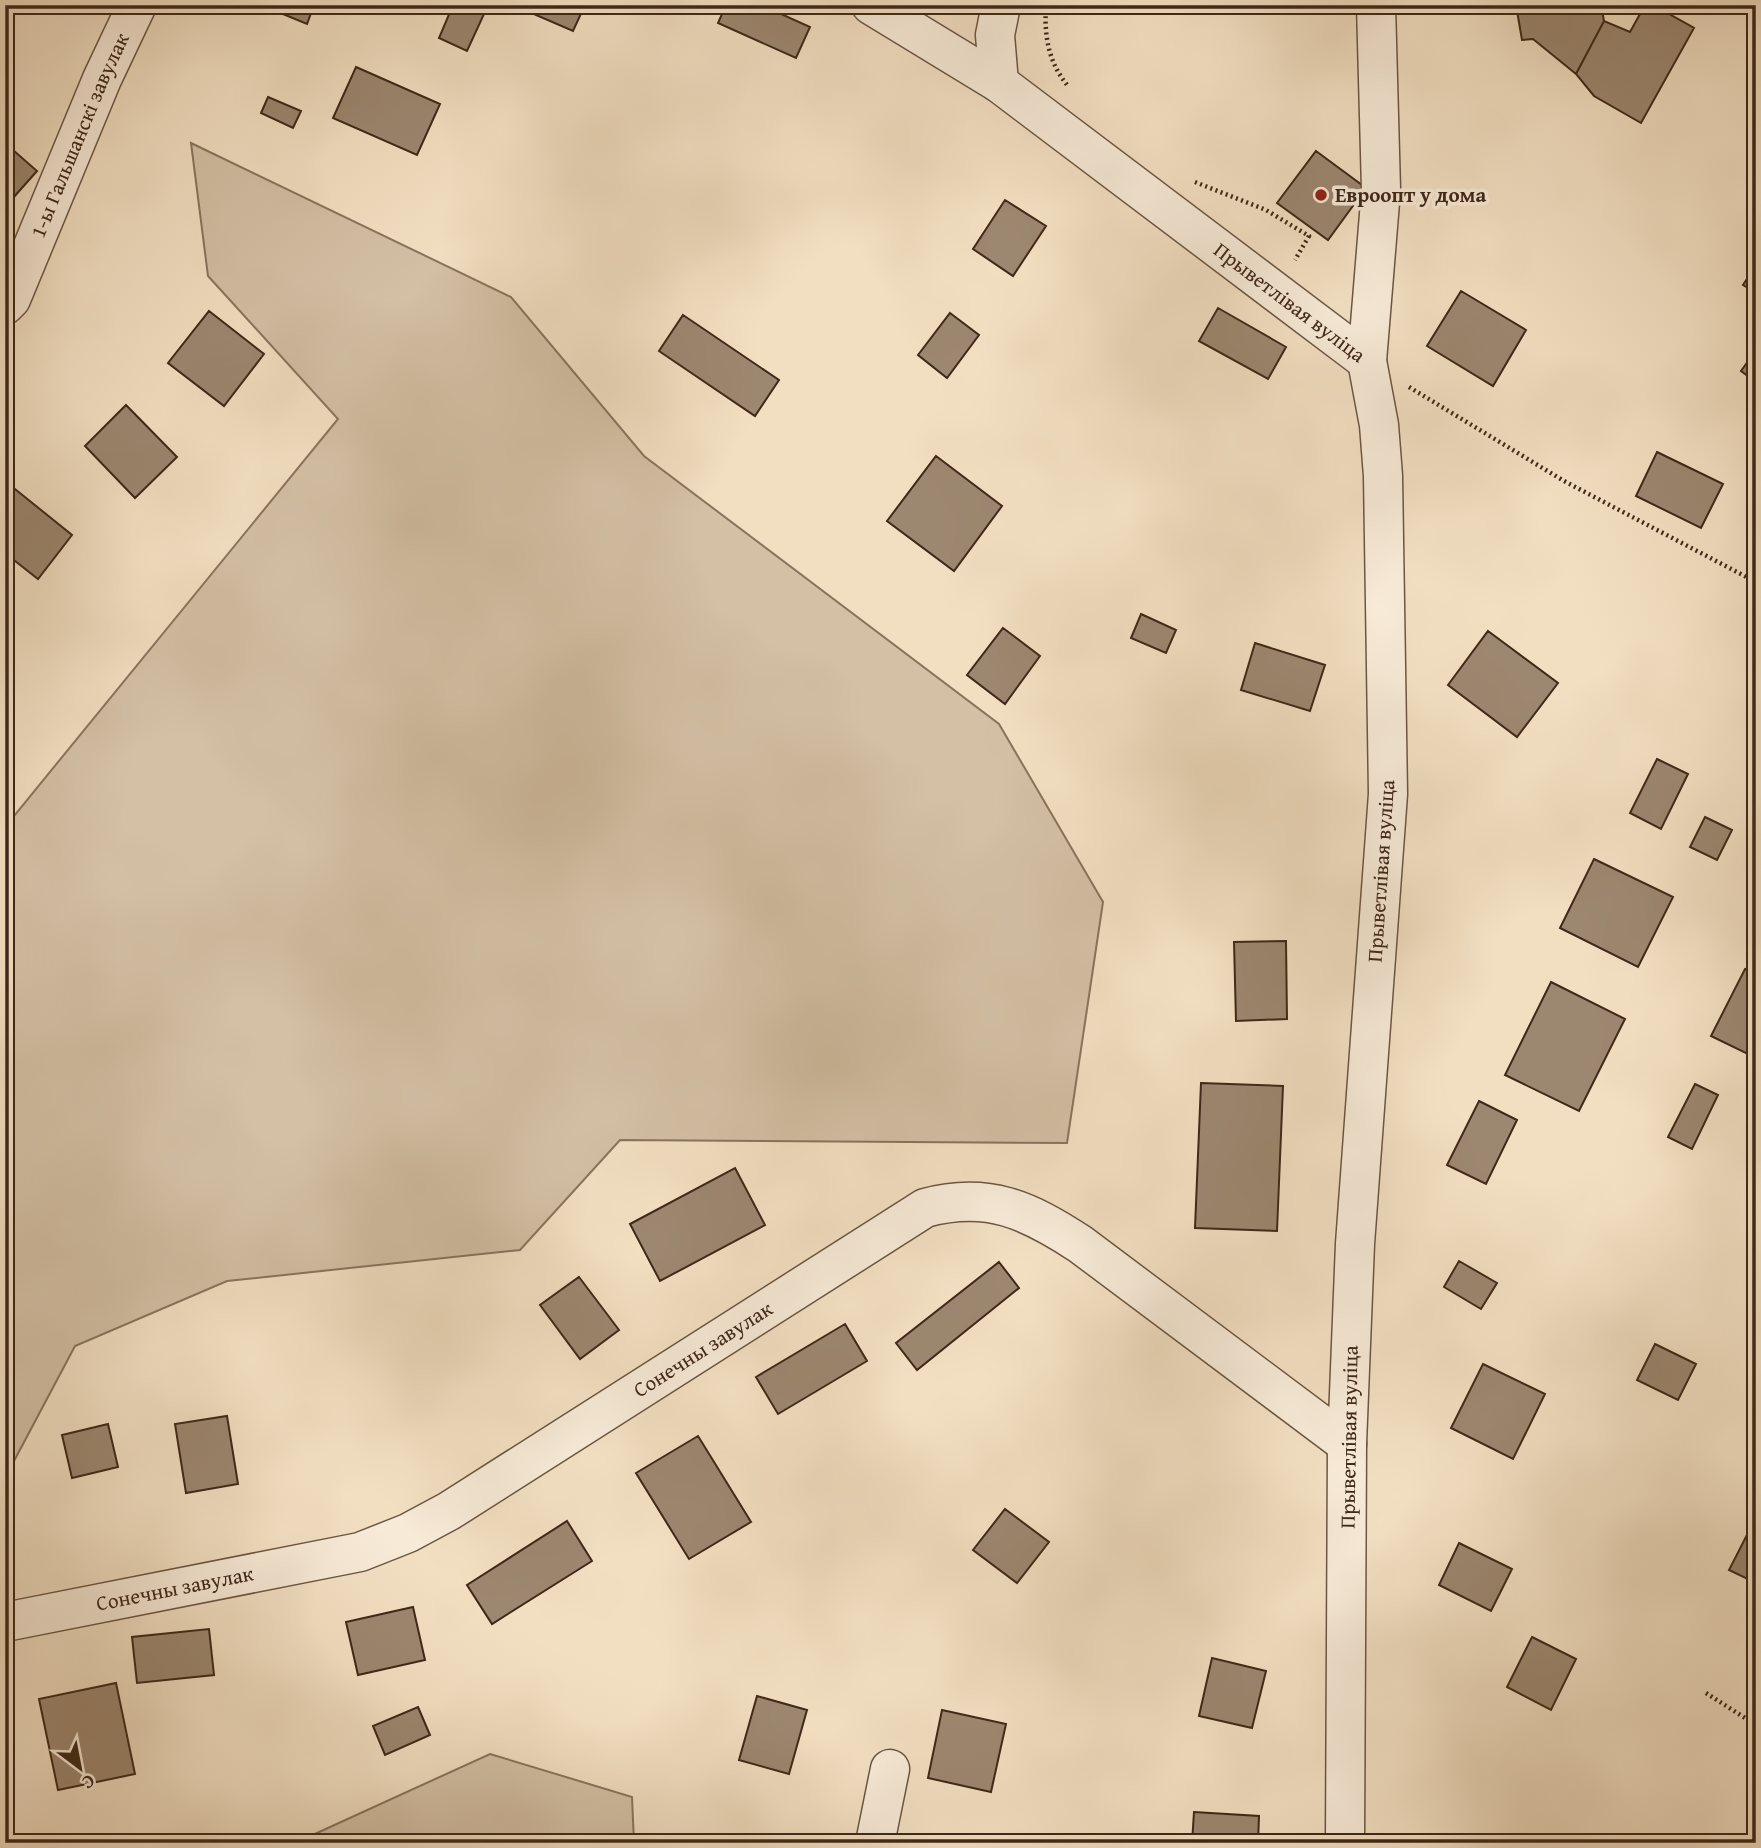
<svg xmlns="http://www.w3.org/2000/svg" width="1761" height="1848" font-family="'Gentium Book Plus',serif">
<rect width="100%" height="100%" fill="#f2dfc2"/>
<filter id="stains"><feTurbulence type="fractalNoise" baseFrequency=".00286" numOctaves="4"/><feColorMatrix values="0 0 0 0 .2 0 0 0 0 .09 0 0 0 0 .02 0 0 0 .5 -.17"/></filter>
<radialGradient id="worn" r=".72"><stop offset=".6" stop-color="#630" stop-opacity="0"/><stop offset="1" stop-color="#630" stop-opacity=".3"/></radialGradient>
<!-- green -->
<path fill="#d3c0a5" stroke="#88745e" stroke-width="2" d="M191,143L511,297L644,456L999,724L1103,902L1067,1143L620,1140L520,1250L227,1281L75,1346L5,1478V827L338,419L208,276Z
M490,1754L632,1797L634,1843H295Z"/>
<!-- building -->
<path fill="#9c8770" stroke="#3e2818" stroke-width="2" d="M261,5H314L307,24Z
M453,5H463L484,14L467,51L439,38Z
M532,5H585L573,31L529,12Z
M726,5H761L810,27L796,58L718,23Z
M1516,5H1601L1604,21L1576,74L1533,39L1522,40Z
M1645,5H1653L1694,28L1641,123L1594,96L1576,74L1604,21L1630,32Z
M356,67L440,104L417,155L333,118Z
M268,97L301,111L293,128L261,113Z
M5,143L37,171L5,207Z
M1316,151L1366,188L1328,240L1277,203Z
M1005,200L1046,226L1013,276L973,249Z
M1756,265V293L1743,285Z
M1461,291L1526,330L1493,386L1427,346Z
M1218,308L1286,347L1268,379L1199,341Z
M209,311L264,354L224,406L168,363Z
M950,313L979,335L947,378L918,355Z
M683,315L779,380L755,416L659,351Z
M1756,350V382L1741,371Z
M126,405L177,457L135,498L85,446Z
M1657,452L1723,484L1701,528L1636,496Z
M936,456L1002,506L954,571L887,521Z
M5,481L72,535L38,579L5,553Z
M1141,614L1176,630L1166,653L1131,638Z
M1003,628L1040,656L1005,704L967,675Z
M1488,631L1558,683L1517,737L1448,685Z
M1255,643L1325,665L1310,711L1241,690Z
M1657,759L1688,774L1661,829L1630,813Z
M1705,817L1732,830L1717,860L1690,847Z
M1594,859L1673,897L1638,967L1560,928Z
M1286,941L1287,1019L1236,1021L1234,942Z
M1745,969L1756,974V1053L1754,1057L1711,1036Z
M1551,982L1625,1019L1579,1111L1505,1075Z
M1201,1083L1283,1086L1277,1231L1195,1228Z
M1695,1084L1718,1095L1692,1149L1668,1137Z
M1479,1101L1517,1120L1486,1184L1447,1165Z
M735,1168L765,1225L660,1281L630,1224Z
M1459,1261L1497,1283L1481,1309L1444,1287Z
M999,1262L1019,1288L917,1370L896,1343Z
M579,1277L619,1330L580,1359L540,1305Z
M845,1324L867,1361L778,1414L756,1377Z
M1655,1344L1696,1364L1678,1400L1637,1380Z
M1483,1364L1545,1394L1513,1459L1451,1428Z
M227,1416L238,1484L186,1493L175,1424Z
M108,1424L118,1467L72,1478L62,1435Z
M698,1436L751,1522L689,1559L636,1473Z
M1005,1509L1049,1542L1017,1583L973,1550Z
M567,1521L592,1561L492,1624L467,1585Z
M1750,1529L1756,1531V1583L1729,1570Z
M1459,1543L1512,1569L1491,1611L1439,1585Z
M413,1607L425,1660L358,1675L346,1622Z
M209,1629L214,1675L137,1683L132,1637Z
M1532,1637L1576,1659L1551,1710L1507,1687Z
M1212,1658L1266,1671L1252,1728L1199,1716Z
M116,1683L135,1774L58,1790L39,1699Z
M757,1696L807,1710L789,1774L739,1760Z
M418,1707L430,1735L385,1755L373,1726Z
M942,1710L1006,1724L991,1792L928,1778Z
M1194,1812L1259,1816L1258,1843H1192Z"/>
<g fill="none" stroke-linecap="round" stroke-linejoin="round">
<!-- minor casing -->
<g stroke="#6b5642" stroke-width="41">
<g id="minor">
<path id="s1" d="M871,5L999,83L1367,361L1379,425L1383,476L1388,794L1355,1244L1347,1444L1345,1843"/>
<path d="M999,83L995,35L1001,5"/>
<path id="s2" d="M5,305L11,299L102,79L137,5"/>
<path d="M1367,361L1381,190L1376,5"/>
<path id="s3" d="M5,1622L360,1552L408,1533L449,1511L925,1208C988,1191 1028,1210 1080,1244L1347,1444"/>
<path d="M875,1843L890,1769"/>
</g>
</g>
<!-- path -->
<path stroke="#3e2818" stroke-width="4.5" stroke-dasharray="2 3.5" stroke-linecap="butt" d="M1046,5C1044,35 1048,62 1068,86
M1195,182L1266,210L1309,236L1295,260
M1409,387L1564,481L1756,582
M1706,1693L1756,1725"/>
<!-- minor -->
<use href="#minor" stroke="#f7ead7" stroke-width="38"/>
</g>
<!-- markers -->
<circle fill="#8f2418" stroke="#f7ead7" stroke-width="2.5" cx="1321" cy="195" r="7"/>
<g text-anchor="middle" stroke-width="7" stroke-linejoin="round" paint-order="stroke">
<!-- street labels -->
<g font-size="21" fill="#3e2818" stroke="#f7ead7">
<text dy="7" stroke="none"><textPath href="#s2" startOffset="186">1-ы Гальшанскі завулак</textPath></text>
<text dy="7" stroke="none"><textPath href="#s1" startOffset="514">Прыветлівая вуліца</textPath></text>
<text transform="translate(1381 871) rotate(-86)" y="7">Прыветлівая вуліца</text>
<text dy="7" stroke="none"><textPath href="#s3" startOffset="761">Сонечны завулак</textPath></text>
<text transform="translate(1349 1437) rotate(-89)" y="7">Прыветлівая вуліца</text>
<text dy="7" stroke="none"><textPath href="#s3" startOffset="173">Сонечны завулак</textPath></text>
</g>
<!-- poi labels -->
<g font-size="21" font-weight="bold" fill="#3e2818" stroke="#f7ead7" text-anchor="start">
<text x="1335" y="202">Евроопт у дома</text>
</g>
</g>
<!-- margin -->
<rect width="1761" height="1848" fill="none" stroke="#f2dfc2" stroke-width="28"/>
<rect x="7" y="7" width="1747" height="1834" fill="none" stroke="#3e2818" stroke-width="3.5"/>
<rect x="14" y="14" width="1733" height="1820" fill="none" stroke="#3e2818" stroke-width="2"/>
<!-- north arrow -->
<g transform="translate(80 1768) rotate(148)" stroke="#f7ead7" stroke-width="5" paint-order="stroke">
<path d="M0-5L12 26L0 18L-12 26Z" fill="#3e2818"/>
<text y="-10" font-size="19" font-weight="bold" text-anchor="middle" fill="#3e2818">С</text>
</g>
<rect width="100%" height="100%" filter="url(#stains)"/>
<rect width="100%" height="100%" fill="url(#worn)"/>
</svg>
